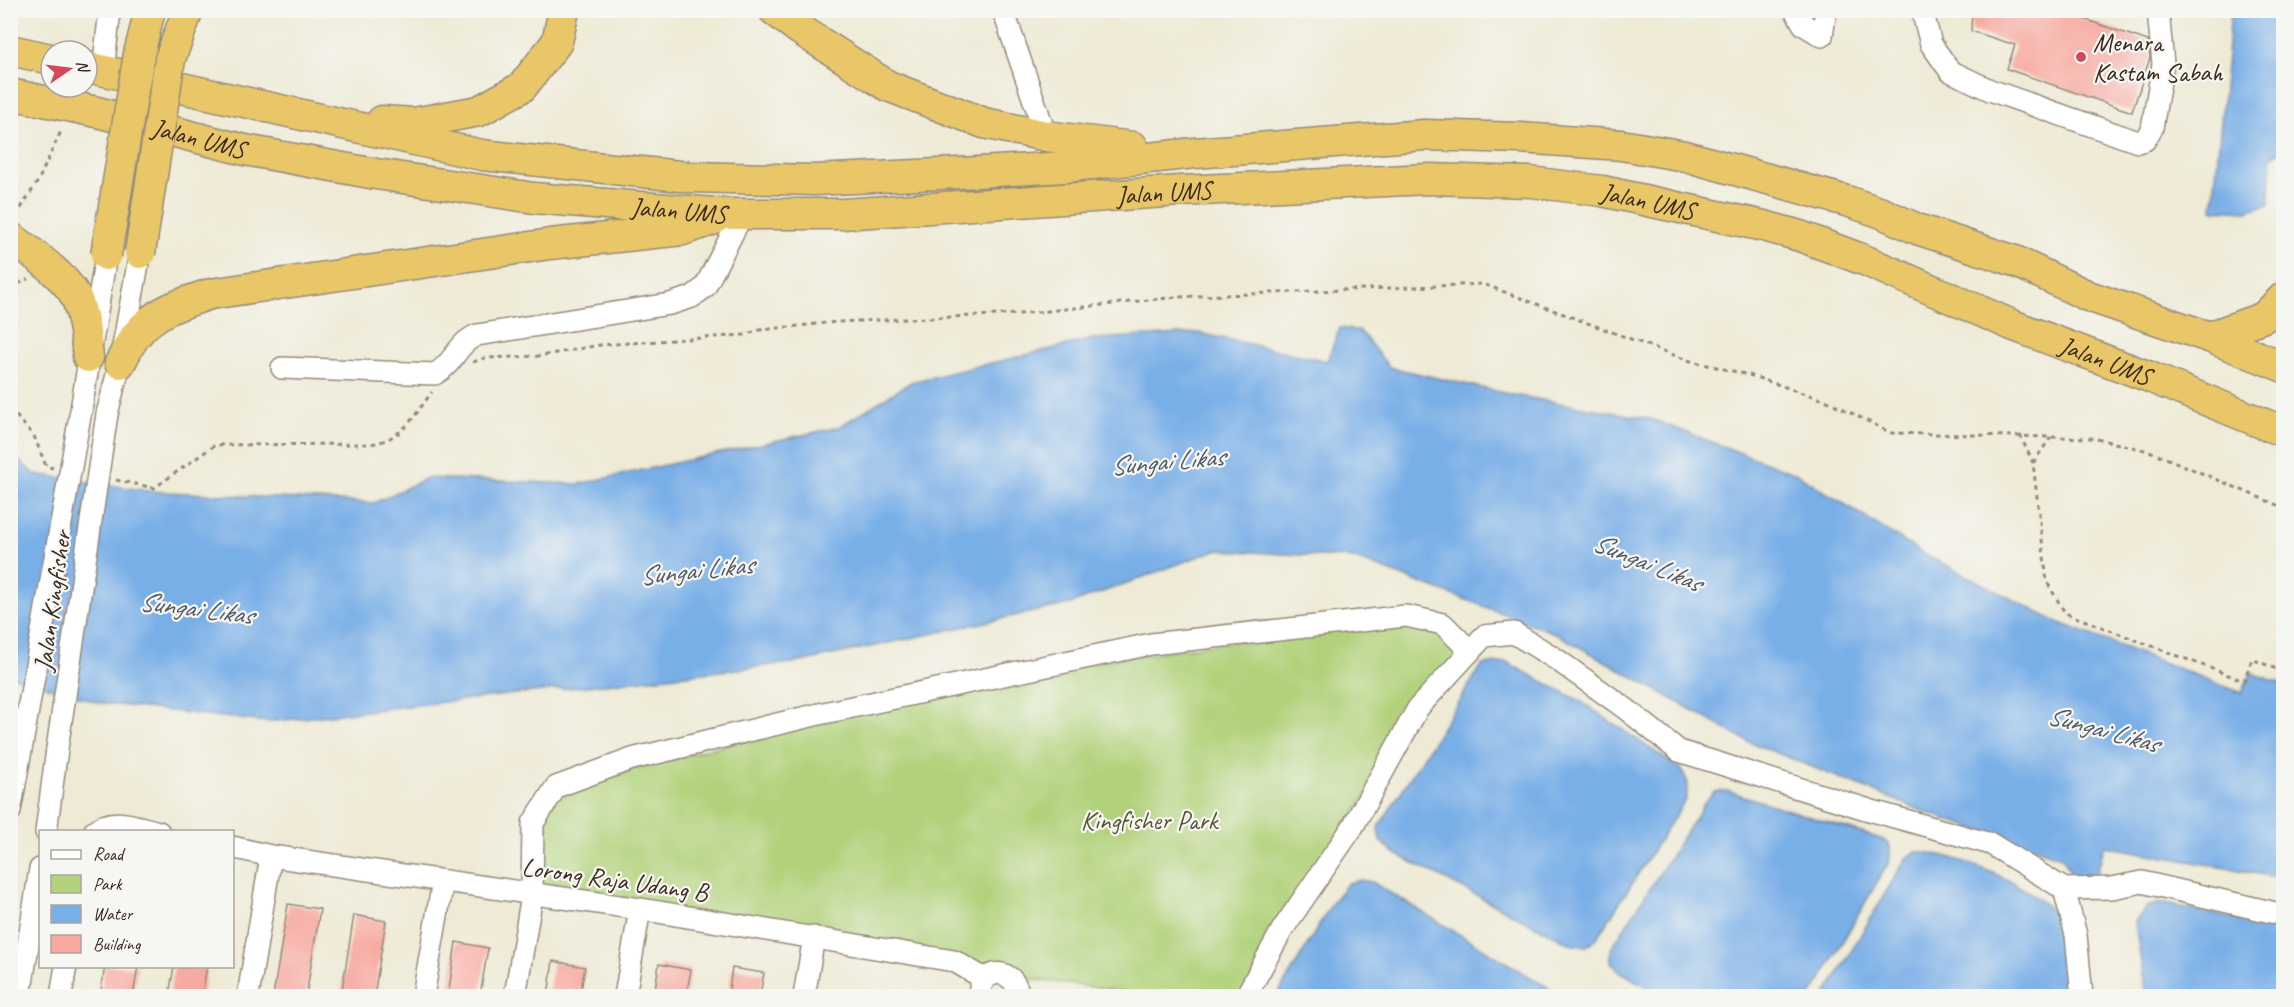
<svg xmlns="http://www.w3.org/2000/svg" width="2294" height="1007" font-family="Caveat,sans-serif">
<rect width="100%" height="100%" fill="#f6f6f2"/>
<filter id="ink" filterUnits="userSpaceOnUse"><feTurbulence type="fractalNoise" baseFrequency=".0167" numOctaves="2"/><feDisplacementMap in="SourceGraphic" scale="12" xChannelSelector="R" yChannelSelector="G"/><feConvolveMatrix kernelMatrix="1 2 1 2 8 2 1 2 1" color-interpolation-filters="sRGB"/></filter>
<filter id="wash" filterUnits="userSpaceOnUse"><feTurbulence type="fractalNoise" baseFrequency=".008" numOctaves="4" result="noise"/><feDisplacementMap in="SourceGraphic" scale="24" xChannelSelector="R" yChannelSelector="G"/><feGaussianBlur stdDeviation="1.35" result="paint"/><feColorMatrix in="noise" values="0 0 0 0 0 0 0 0 0 0 0 0 0 0 0 0 0 1.4 0 .05"/><feComposite in="paint" operator="in"/></filter>
<g filter="url(#wash)">
<rect width="100%" height="100%" fill="#eeead5"/>
<!-- green -->
<path fill="#b1d27a" stroke="#767e4c" stroke-width="1.5" d="M1406,616L1469,650L1418,708L1246,996H1159L1008,976L954,961L532,895L533,823L556,787L1007,675Z"/>
<!-- water -->
<path fill="#79afe7" stroke="#5a6c82" stroke-width="1.5" d="M2231,11H2279L2283,13V151L2271,156L2270,204L2247,211L2213,209Z
M1340,328L1360,331L1389,367L1513,395L1651,419L1797,474L1920,552L2055,621L2242,693L2251,673L2283,684V878L2104,846L2095,882H2076L2062,857L1930,814L1747,741L1555,633L1353,558L1216,550L1070,604L800,662L267,722L100,703L15,677L11,678L10,453L35,474L149,491L374,503L427,478L579,484L839,427L911,382L1093,339L1199,333L1327,361Z
M1506,662L1580,701L1682,770L1688,783L1686,799L1597,938L1587,946L1573,945L1396,854L1380,841L1378,828L1482,665Z
M1728,791L1884,840L1890,846V860L1811,996H1663L1619,971L1611,962V949L1707,799L1714,792Z
M1916,852C1951,851 2047,889 2060,924C2069,946 2071,973 2076,996H1825L1906,858Z
M1361,880L1372,882L1549,988L1554,996H1277L1334,900L1348,883Z
M2160,903L2283,929V996H2146L2135,922L2147,907Z"/>
<g id="blocks">
<!-- building -->
<path fill="#f7a89f" d="M1972,10H2058L2148,41L2150,58L2132,112L2007,69L2015,45L1971,31Z
M288,904L320,909L306,996H273Z
M354,915L386,921L374,996H341Z
M456,942L488,948L480,996H448Z
M553,961L585,967L580,996H548Z
M659,964L691,970L686,996H654Z
M105,966H138L133,996H100Z
M174,966H207L202,996H169Z
M732,968L764,973L760,996H728Z"/>
</g>
</g>
<g filter="url(#ink)">
<use href="#blocks" fill-opacity="0" stroke="#948a7a" stroke-width="1.5"/>
<g fill="none" stroke-linecap="round" stroke-linejoin="round">
<!-- minor casing -->
<g stroke="#948a7a" stroke-width="24">
<path id="minor" d="M1003,10L1046,136
M1795,10L1804,25L1822,36L1826,10
M1922,10L1931,44L1950,71L1990,90L2138,142L2145,140L2152,128L2163,64L2158,10
M103,71L110,10
M282,368L435,374C455,363 456,344 477,335L670,304L692,297L705,287L742,215
M81,410L106,255
M107,414L120,363L140,253
M10,811L15,784
M46,832L57,749
M94,832C112,815 137,827 159,832
M232,847L271,856L640,909L954,961L985,979
M2064,889L2076,935L2082,996
M20,996L40,869
M61,996L66,966
M248,996L271,856
M423,996L443,881
M515,996L532,895L533,823L556,787L632,759L819,714L1151,644L1406,616L1443,624L1469,650
M625,996L640,909
M804,996L814,937
M979,996C979,968 1014,964 1019,996
M1246,996L1282,930L1352,828L1418,708L1484,636L1514,633L1556,659L1626,709L1679,751L1869,810L1991,844L2064,889L2112,888L2142,882L2284,915"/>
</g>
<!-- highway casing -->
<g stroke="#948a7a" stroke-width="33">
<g id="highway">
<path d="M774,10L796,27L888,86L984,123L1046,136L1133,147"/>
<path d="M10,50L51,59"/>
<path d="M87,67L482,155L689,177L814,180L979,172L1065,167L1195,153L1424,135L1520,138L1621,145L1685,156L1850,202L1882,213L1917,229L2015,261L2088,296L2209,337L2284,367"/>
<path id="s1" d="M10,94L97,112L245,150L376,174L534,198L726,214H842L1180,191L1428,179L1531,182L1602,191L1764,226L1800,236L1864,260L2012,325L2147,376L2284,432"/>
<path d="M382,121L414,123L479,111L522,87L557,42L564,10"/>
<path d="M10,237C29,250 66,277 76,297C84,316 86,337 88,357"/>
<path d="M2209,337L2264,317L2284,297"/>
<path d="M120,363C125,354 130,342 137,334C156,310 183,303 210,294L550,244L683,230L715,219"/>
</g>
</g>
<!-- path -->
<path stroke="#948a7a" stroke-width="3" stroke-dasharray="4.5 4.5" stroke-linecap="butt" d="M16,216L38,181L62,129
M10,288L28,279
M473,362L485,358L540,356L600,345L744,335L760,330L836,322L1019,314L1177,297L1483,284L1687,360L1749,375L1830,402L1891,433L2093,438L2149,451L2284,508
M10,409L34,436L46,466L53,468
M2020,435L2033,463
M2051,437L2033,463L2047,582L2065,613L2244,681L2252,659L2284,672
M116,480L154,488L215,445L370,444C404,439 413,417 432,392"/>
<!-- minor -->
<use href="#minor" stroke="#fff" stroke-width="21"/>
<!-- highway -->
<use href="#highway" stroke="#e9c769" stroke-width="30"/>
<!-- minor-bridge casing -->
<g stroke="#948a7a" stroke-width="24" stroke-linecap="butt">
<path id="minor-bridge" d="M57,749L107,414
M15,784L81,410"/>
</g>
<!-- highway-bridge casing -->
<g stroke="#948a7a" stroke-width="33" stroke-linecap="butt">
<path id="highway-bridge" d="M140,253L170,59L188,10
M106,255L139,54L150,10"/>
</g>
<!-- minor-bridge -->
<use href="#minor-bridge" stroke="#fff" stroke-width="21"/>
<!-- highway-bridge -->
<use href="#highway-bridge" stroke="#e9c769" stroke-width="30"/>
</g>
</g>
<!-- markers -->
<circle fill="#d1495b" stroke="#f6f6f2" stroke-width="2" cx="2081" cy="57" r="6"/>
<g text-anchor="middle" stroke-width="4.5" stroke-linejoin="round" paint-order="stroke">
<!-- poi labels -->
<g font-size="26" fill="#3b2a1e" stroke="#f6f6f2" text-anchor="start">
<text x="2093" y="51">Menara<tspan x="2093" dy="30">Kastam Sabah</tspan></text>
</g>
<!-- street labels -->
<g font-size="26" fill="#3b2a1e" stroke="#f6f6f2">
<text dy="9" stroke="none"><textPath href="#s1" startOffset="194">Jalan UMS</textPath></text>
<text dy="9" stroke="none"><textPath href="#s1" startOffset="1166">Jalan UMS</textPath></text>
<text dy="9" stroke="none"><textPath href="#s1" startOffset="1652">Jalan UMS</textPath></text>
<text dy="9" stroke="none"><textPath href="#s1" startOffset="680">Jalan UMS</textPath></text>
<text dy="9" stroke="none"><textPath href="#s1" startOffset="2138">Jalan UMS</textPath></text>
<text transform="translate(52 601) rotate(-82)" y="9">Jalan Kingfisher</text>
<text transform="translate(615 879) rotate(8)" y="9">Lorong Raja Udang B</text>
</g>
<!-- park labels -->
<g font-size="26" fill="#585435" stroke="#f6f6f2">
<text x="1149" y="829">Kingfisher Park</text>
</g>
<!-- water labels -->
<g font-size="27" font-style="italic" fill="#515964" stroke="#f6f6f2">
<text transform="translate(1167 461) rotate(-5)" y="9">Sungai Likas</text>
<text transform="translate(1647 562) rotate(22)" y="9">Sungai Likas</text>
<text transform="translate(696 570) rotate(-6)" y="9">Sungai Likas</text>
<text transform="translate(196 608) rotate(7)" y="9">Sungai Likas</text>
<text transform="translate(2103 729) rotate(15)" y="9">Sungai Likas</text>
</g>
</g>
<!-- margin -->
<rect width="2294" height="1007" fill="none" stroke="#f6f6f2" stroke-width="36"/>
<!-- legend -->
<rect x="39" y="830" width="195" height="138" fill="#f6f6f2" stroke="#aba49d" stroke-width="1.5"/>
<rect x="51" y="850" width="30" height="9" fill="#ffffff" stroke="#aba49d" stroke-width="1.5"/>
<text x="93" y="860" font-size="18" fill="#3b2a1e">Road</text>
<rect x="51" y="875" width="30" height="18" fill="#b1d27a" stroke="#aba49d" stroke-width="1.5"/>
<text x="93" y="890" font-size="18" fill="#3b2a1e">Park</text>
<rect x="51" y="905" width="30" height="18" fill="#79afe7" stroke="#aba49d" stroke-width="1.5"/>
<text x="93" y="920" font-size="18" fill="#3b2a1e">Water</text>
<rect x="51" y="935" width="30" height="18" fill="#f7a89f" stroke="#aba49d" stroke-width="1.5"/>
<text x="93" y="950" font-size="18" fill="#3b2a1e">Building</text>
<!-- north arrow -->
<g transform="translate(69 69) rotate(76)"><circle r="28" fill="#f6f6f2" stroke="#aba49d" stroke-width="1.5"/>
<path d="M0-4.5L10 22L0 15L-10 22Z" fill="#d1495b"/>
<text y="-9" font-size="16" font-weight="bold" text-anchor="middle" fill="#3b2a1e">N</text>
</g>
</svg>
